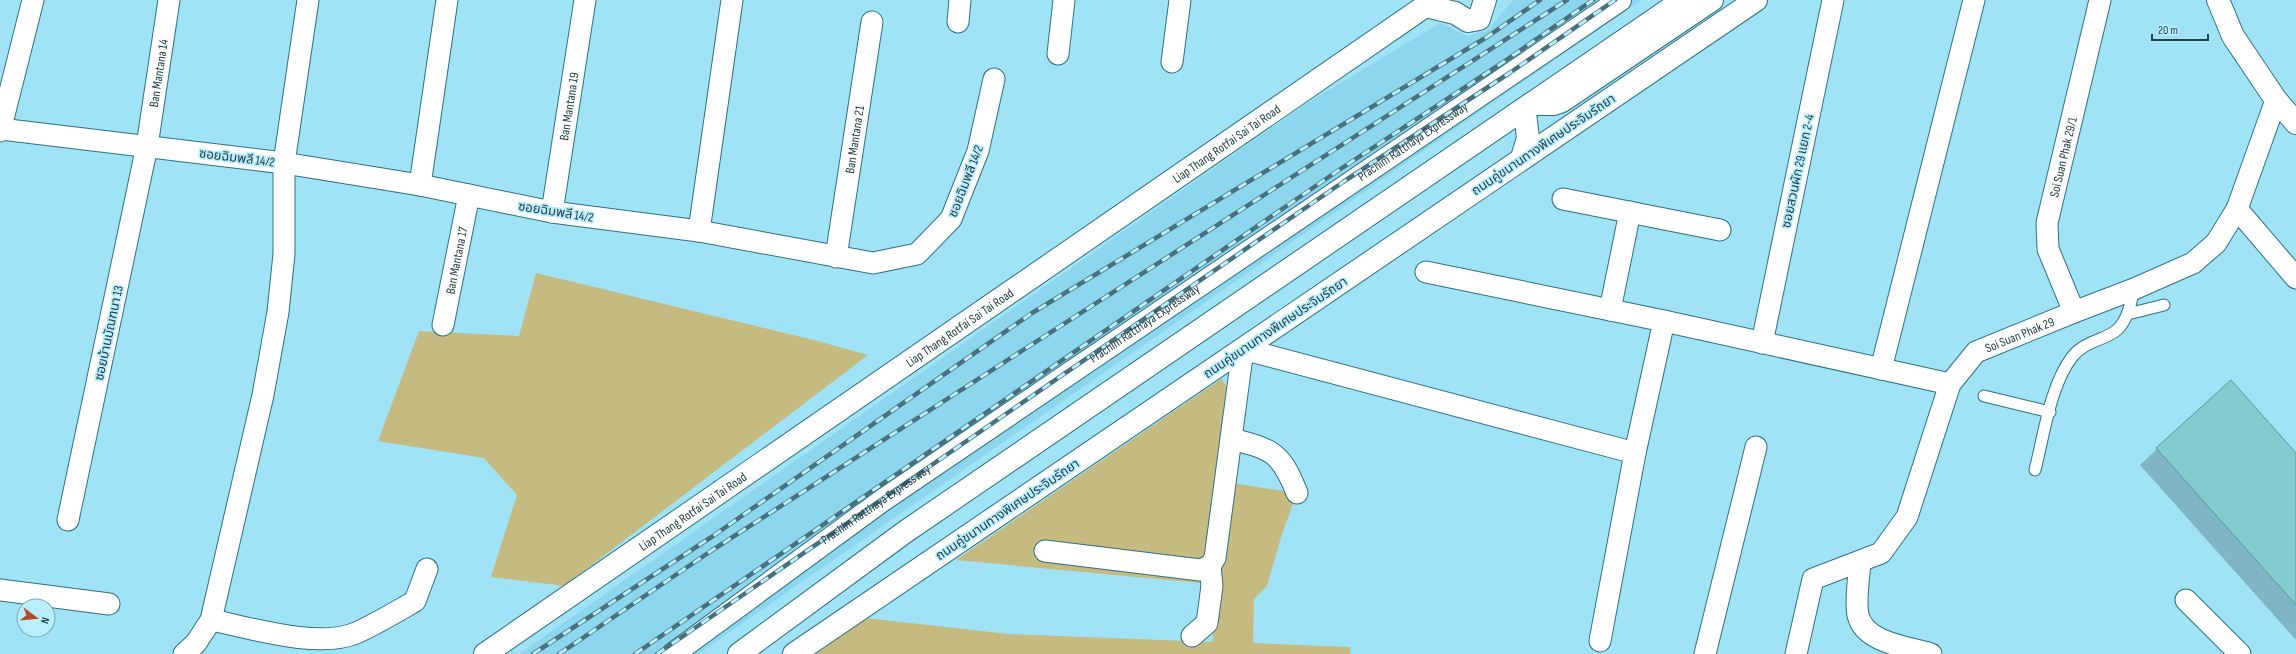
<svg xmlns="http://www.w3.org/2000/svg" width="2296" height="654" font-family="'Sofia Sans Condensed','Noto Sans Thai',sans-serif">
<rect width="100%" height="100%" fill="#a0e3f7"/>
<!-- built -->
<path fill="#8cd7ed" d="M1513,0H1641L698,654H519L1304,105L1440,23L1468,36L1488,30Z"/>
<!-- green -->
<path fill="#c5ba80" d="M536,273L814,340L868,355L564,586L491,577L517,495L484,458L378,441L419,331L519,336Z
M1221,379L1230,390L1218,481L1297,493L1281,537L1267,586L1254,599L1253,643L1350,647V654H816L865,618L1008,634L1212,642L1221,585L956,560Z"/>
<!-- shadow -->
<path fill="#0003" d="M2157,449L2296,454V640L2140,465Z"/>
<!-- building -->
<path fill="#83cbce" stroke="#529a9d" d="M2231,380L2296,453V605L2156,448Z"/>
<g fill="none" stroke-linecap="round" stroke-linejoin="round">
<!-- lane casing -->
<g stroke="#2e7083" stroke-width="13">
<path id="lane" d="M2128,314L2164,305
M1984,396L2050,412
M2035,470C2044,435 2050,386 2072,357C2085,340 2107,340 2118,329C2128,319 2131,302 2134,289"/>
</g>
<!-- street casing -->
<g stroke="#2e7083" stroke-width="23">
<g id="street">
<path d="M958,22L960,0"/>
<path d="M1058,54L1064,0"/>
<path d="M1172,62L1180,0"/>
<path d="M0,129L284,163L420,185L552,212L699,231L873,263L917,254L951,219L978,151L994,79"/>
<path d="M0,131L33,0"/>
<path d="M420,185L447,0"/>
<path d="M1563,199L1720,230"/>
<path d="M2237,209L2296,278"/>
<path id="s1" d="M552,212L585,0"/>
<path d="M699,231L732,0"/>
<path id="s2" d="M836,257L872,22"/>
<path d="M1426,272L1664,321L1950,384"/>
<path d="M1610,310L1630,212"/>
<path id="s3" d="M2074,312L2048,249L2047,223L2100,0"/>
<path id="s4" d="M443,325L469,195"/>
<path d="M1762,343L1833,0"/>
<path d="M1881,369L1974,0"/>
<path d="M1231,439C1272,449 1281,452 1297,493"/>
<path id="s5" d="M68,520L147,146L169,0"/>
<path d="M1045,551L1200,570L1210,566L1215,558L1243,349L1635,453"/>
<path d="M1860,562C1859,577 1855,601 1858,615C1864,643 1908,647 1931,654"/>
<path d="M0,590L109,604"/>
<path d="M2186,600L2240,654"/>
<path d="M211,620C251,628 318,649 356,633C376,624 396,612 415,601L427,569"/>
<path d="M1192,636L1207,623L1212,586L1210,566"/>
<path d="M1600,641L1635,453L1664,321"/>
<path d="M184,654L196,643L211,620L263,395L278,312L284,254V163L308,0"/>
<path d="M1705,654L1756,447"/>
<path id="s6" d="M1796,654L1813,579L1881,553L1907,517L1950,384L1976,352L2074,312L2134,289L2193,263L2216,243L2237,209L2276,100"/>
</g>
</g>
<!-- secondary casing -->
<g stroke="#2e7083" stroke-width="24">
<g id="secondary">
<path d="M2218,0L2233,36L2276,100L2296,123"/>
<path d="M1426,6L1455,13L1468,21L1479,19L1485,0"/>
<path d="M1522,158L1528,138L1525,113L1527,107L1531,104H1554L1562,101L1712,0"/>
<path id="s7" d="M485,654L1434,0"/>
<path d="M794,654L1756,0"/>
</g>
</g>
<!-- highway casing -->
<g stroke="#2e7083" stroke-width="24">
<g id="highway">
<path id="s8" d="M673,654L883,500L1620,0"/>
<path d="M739,654L905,532L1683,0"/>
</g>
</g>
<!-- lane -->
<use href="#lane" stroke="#fff" stroke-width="11"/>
<!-- street -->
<use href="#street" stroke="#fff" stroke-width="21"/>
<!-- secondary -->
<use href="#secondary" stroke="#fff" stroke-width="22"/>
<!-- highway -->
<use href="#highway" stroke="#fff" stroke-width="22"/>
<!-- rail casing -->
<g stroke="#49717d" stroke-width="4.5">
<g id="rail">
<path d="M533,654L713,536L1032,313L1487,37L1540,0"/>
<path d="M559,654L711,551L1567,0"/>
<path d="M635,654L1336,172L1502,63L1593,0"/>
<path id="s9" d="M657,654L1343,182L1511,72L1615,0"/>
</g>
</g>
<!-- rail -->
<use href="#rail" stroke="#b9eefe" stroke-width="3" stroke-dasharray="9" stroke-linecap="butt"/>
</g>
<g text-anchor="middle" stroke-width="3.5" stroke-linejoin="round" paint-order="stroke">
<!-- street labels -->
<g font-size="13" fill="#233f47" stroke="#b9eefe">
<text dy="5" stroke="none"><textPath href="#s5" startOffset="456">Ban Mantana 14</textPath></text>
<text dy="5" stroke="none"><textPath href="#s1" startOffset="107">Ban Mantana 19</textPath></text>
<text dy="5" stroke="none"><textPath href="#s2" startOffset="119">Ban Mantana 21</textPath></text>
<text dy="5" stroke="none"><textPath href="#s8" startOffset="900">Prachim Ratthaya Expressway</textPath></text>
<text dy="5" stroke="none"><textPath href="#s7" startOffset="900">Liap Thang Rotfai Sai Tai Road</textPath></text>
<text transform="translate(1543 144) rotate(-34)" y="5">ถนนคู่ขนานทางพิเศษประจิมรัถยา</text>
<text transform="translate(237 157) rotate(7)" y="5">ซอยฉิมพลี 14/2</text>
<text dy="5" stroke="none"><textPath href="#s3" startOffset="162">Soi Suan Phak 29/1</textPath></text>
<text transform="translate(1797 171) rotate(-78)" y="5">ซอยสวนผัก 29 แยก 2-4</text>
<text transform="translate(965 181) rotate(-69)" y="5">ซอยฉิมพลี 14/2</text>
<text transform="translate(556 211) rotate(9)" y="5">ซอยฉิมพลี 14/2</text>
<text dy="5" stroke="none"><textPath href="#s4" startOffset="66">Ban Mantana 17</textPath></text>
<text dy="5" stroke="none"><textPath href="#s8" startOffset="576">Prachim Ratthaya Expressway</textPath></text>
<text dy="5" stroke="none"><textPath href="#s7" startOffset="576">Liap Thang Rotfai Sai Tai Road</textPath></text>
<text transform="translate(1275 327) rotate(-34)" y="5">ถนนคู่ขนานทางพิเศษประจิมรัถยา</text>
<text transform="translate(108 333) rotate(-78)" y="5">ซอยบ้านมัณฑนา 13</text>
<text dy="5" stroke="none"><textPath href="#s6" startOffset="422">Soi Suan Phak 29</textPath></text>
<text dy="5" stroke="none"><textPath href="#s9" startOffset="265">Prachim Ratthaya Expressway</textPath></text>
<text transform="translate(1007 509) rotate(-34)" y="5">ถนนคู่ขนานทางพิเศษประจิมรัถยา</text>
<text dy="5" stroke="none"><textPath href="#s7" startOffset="252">Liap Thang Rotfai Sai Tai Road</textPath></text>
</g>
</g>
<!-- north arrow -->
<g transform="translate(36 618) rotate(106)"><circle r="19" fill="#b9eefe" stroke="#7da8b5"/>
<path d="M0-3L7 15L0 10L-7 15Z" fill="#b34b27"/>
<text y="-6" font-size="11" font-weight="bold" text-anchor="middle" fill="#233f47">N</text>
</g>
<!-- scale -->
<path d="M2152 34v6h56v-6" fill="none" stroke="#233f47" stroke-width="2"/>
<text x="2158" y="34" font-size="12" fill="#233f47" stroke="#b9eefe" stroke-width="3" paint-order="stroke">20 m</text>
</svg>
